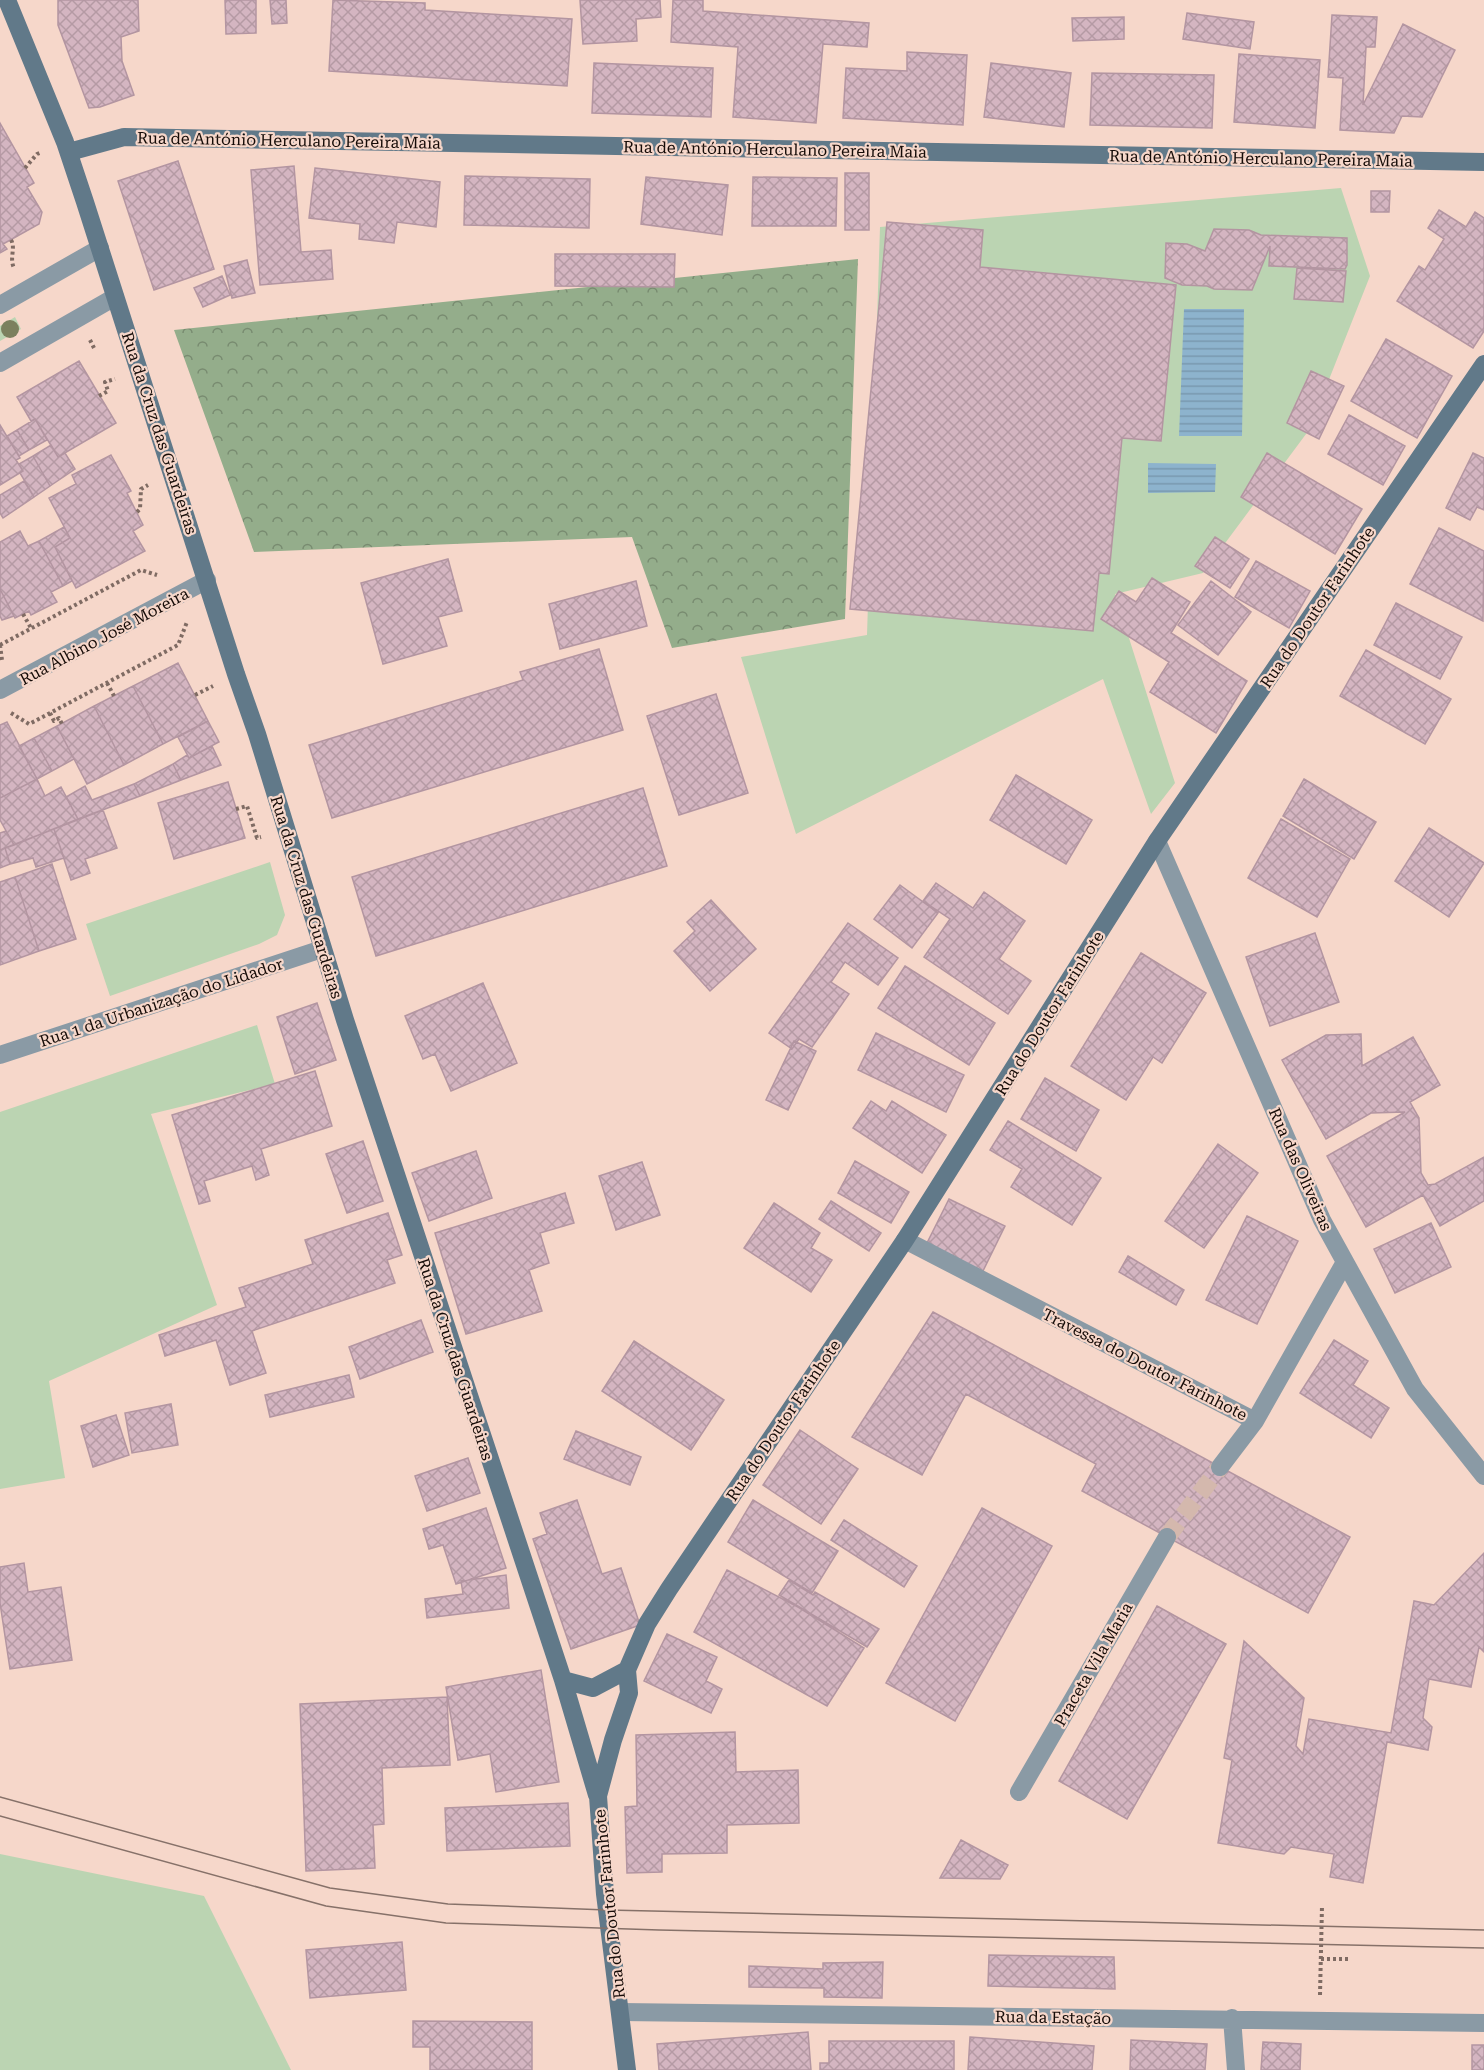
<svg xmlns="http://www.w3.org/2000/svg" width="1484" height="2070" font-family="'Roboto Serif',serif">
<defs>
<pattern id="forest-crowns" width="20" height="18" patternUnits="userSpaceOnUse" patternTransform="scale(1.5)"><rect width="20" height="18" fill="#94ad8b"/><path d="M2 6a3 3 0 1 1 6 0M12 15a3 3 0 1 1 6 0" fill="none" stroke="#788b70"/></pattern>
<pattern id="water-rules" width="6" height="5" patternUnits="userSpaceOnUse" patternTransform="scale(1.5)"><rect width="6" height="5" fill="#8db3cd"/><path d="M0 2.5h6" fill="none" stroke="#7999af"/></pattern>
<pattern id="building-cross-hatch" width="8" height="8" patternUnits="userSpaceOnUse" patternTransform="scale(1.5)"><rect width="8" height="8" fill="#d4b5c1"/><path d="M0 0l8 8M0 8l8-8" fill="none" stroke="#b59aa4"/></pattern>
</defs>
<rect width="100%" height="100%" fill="#f6d7ca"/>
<!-- green -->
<path fill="#bbd4b2" d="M1341,188L1370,276L1309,430L1203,573L1115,594L1175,783L1151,814L1103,679L796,834L741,657L867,635L880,227Z
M15,317L21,329L0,341V326Z
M270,862L285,915L277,935L259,944L110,996L86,924Z
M257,1025L275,1084L151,1114L217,1305L49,1381L65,1478L0,1489V1112Z
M0,1854L204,1896L291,2070H0Z"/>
<!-- forest -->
<path fill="url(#forest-crowns)" d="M858,259L845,619L672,648L632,537L254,552L174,330Z"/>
<!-- water -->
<path fill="url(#water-rules)" d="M1184,309H1244L1242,436H1179Z
M1148,463L1216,464L1215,492L1148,493Z"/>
<!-- building -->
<path fill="url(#building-cross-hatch)" stroke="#b395a1" stroke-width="1.5" d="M58,0H138L139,31L121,37L122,61L134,95L100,107L89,108L58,25Z
M225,0H256V33L226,34Z
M270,0H286L287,23L272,24Z
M333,0L425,3V10L572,19L567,86L329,71Z
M580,0H660L661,17L636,19L637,41L583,44Z
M673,0H703V11L869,23L867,47L823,44L816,123L733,117L738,47L671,42Z
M1187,13L1254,22L1250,49L1183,39Z
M1332,15L1377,17L1375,47H1366L1363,105L1403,24L1455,50L1422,117L1402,116L1394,133L1340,130L1343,78L1328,77Z
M1124,17V39L1073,41L1072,18Z
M907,52L967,55L963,125L843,118L846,68L907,71Z
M1239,54L1320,60L1315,128L1234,122Z
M594,63L713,68L711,117L592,113Z
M991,63L1071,73L1064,127L984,117Z
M1092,73L1214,75L1212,128L1090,125Z
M0,123L34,183L27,187L42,212L39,224L3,244L7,249L0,253Z
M178,161L214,269L154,290L118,181Z
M294,166L301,252L331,250L333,279L260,285L251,170Z
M315,168L440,182L436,227L397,222L394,243L359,239L360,224L309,218Z
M845,173H869V230H845Z
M465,176L590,179L589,228L464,225Z
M646,177L728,185L722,235L641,224Z
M753,177L837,178L836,226H752Z
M1371,191H1390L1389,212H1371Z
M1439,210L1466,227L1475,212L1484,218V331L1473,348L1397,301L1419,266L1425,270L1444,239L1428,228Z
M887,222L983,230L980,267L1176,285L1161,441L1122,438L1109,574L1099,573L1093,631L850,609Z
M1214,229L1249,230L1261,235L1347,238V265L1345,269L1269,266L1270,246L1252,290L1214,289L1207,286L1182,285L1165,278L1166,243L1187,244L1205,251Z
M555,254H675L674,287L555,286Z
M247,260L255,293L232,298L224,266Z
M1297,268L1346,271L1343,302L1294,299Z
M222,276L230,295L203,307L194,288Z
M1386,339L1452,376L1417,438L1351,401Z
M79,361L116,423L58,457L35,419L31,421L17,397Z
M1311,371L1344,386L1319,439L1287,423Z
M1349,415L1405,446L1383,485L1328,454Z
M35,419L47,440L29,450L17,430Z
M0,425L20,458L16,460L23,471L0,485Z
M17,430L29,450L19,456L7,436Z
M51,445L58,457L65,453L75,469L50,486L33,456Z
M1267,453L1362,509L1335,554L1241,497Z
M1473,453L1484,458V510L1477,507L1470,520L1446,508Z
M111,455L131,491L127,493L143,525L133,531L145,551L76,588L55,547L70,538L49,498L76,484L72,475Z
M33,456L50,486L34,497L20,473L23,471L19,464Z
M24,481L34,497L3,518L0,513V495Z
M64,527L70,538L55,547L72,581L63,586L39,541Z
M1439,528L1484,551L1483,621L1410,584Z
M20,531L28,546L39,541L63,586L51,592L57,602L31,615L29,611L15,618L0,589V542Z
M1215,537L1249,559L1230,588L1195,566Z
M448,559L462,611L438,617L447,646L383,664L361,583Z
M1256,561L1310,591L1289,628L1235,597Z
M1152,578L1190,602L1171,633L1247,681L1216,733L1150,692L1169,662L1101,619L1119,591L1136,602Z
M636,581L647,626L560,649L549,604Z
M1211,581L1251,612L1218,655L1178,625Z
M0,589L14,616L2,620L0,616Z
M1396,603L1462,637L1440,679L1374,645Z
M599,649L623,730L332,818L309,745L523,680L520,672Z
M1366,650L1451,699L1425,744L1340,696Z
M178,663L208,721L163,744L133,686Z
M133,686L163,744L124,765L94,706Z
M716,694L748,793L679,815L647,716Z
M94,706L124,765L87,784L57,726Z
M208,721L219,742L189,758L178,737Z
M7,722L37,779L0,798V725Z
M57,726L74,759L52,771L34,738Z
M34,738L52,771L37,779L19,746Z
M212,746L221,765L181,780L173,764L187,755L189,758Z
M173,764L181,780L140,796L134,784Z
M1016,775L1092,820L1066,864L990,820Z
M37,779L45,796L61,787L78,819L14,845L0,820V798Z
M1304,779L1376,822L1354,859L1283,816Z
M228,782L245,838L174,859L158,803Z
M134,784L140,796L78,819L66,797L85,786L92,800Z
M643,788L667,866L376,956L352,877Z
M103,810L117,848L85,859L90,873L71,880L54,829Z
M1281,819L1350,859L1317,917L1248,878Z
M1429,828L1484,863L1449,917L1395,881Z
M54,829L64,858L36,867L33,858L10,864L5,848Z
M6,831L14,845L0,850V833Z
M5,848L10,864L0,868V850Z
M52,864L76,939L39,951L15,877Z
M15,877L39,951L0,965V882Z
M936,883L973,908L984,892L1025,921L999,959L1031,981L1008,1014L924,957L950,919L923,901Z
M900,885L938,913L912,948L874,919Z
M711,900L756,949L710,991L674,951L695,931L687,922Z
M848,923L898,958L878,985L845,962L831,982L849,994L812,1047L799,1039L792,1049L769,1033Z
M1315,933L1339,1002L1270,1026L1246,957Z
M1141,953L1206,993L1162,1063L1153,1057L1126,1100L1071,1066Z
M905,966L995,1023L969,1065L878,1008Z
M483,983L517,1063L451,1091L435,1054L423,1059L405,1016Z
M317,1003L336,1060L295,1074L277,1017Z
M876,1033L964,1075L946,1112L858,1070Z
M1361,1034L1362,1066L1413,1037L1440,1085L1410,1102L1419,1118L1421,1173L1428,1185L1435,1184L1484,1157V1201L1440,1226L1423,1195L1366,1227L1327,1156L1405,1112L1371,1113L1326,1139L1282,1060L1326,1035Z
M794,1041L816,1051L788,1110L766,1100Z
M315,1071L332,1126L261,1149L269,1175L256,1180L252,1166L204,1181L210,1201L199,1204L172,1115Z
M1045,1078L1099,1110L1076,1151L1021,1119Z
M871,1101L886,1111L892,1101L946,1135L922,1173L853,1128Z
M1008,1121L1101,1178L1072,1225L1011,1187L1022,1169L990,1150Z
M363,1141L383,1201L347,1213L326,1154Z
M1218,1144L1258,1173L1204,1248L1165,1221Z
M476,1151L492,1198L429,1221L412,1173Z
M855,1161L909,1192L891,1223L838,1193Z
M642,1162L660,1215L616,1230L599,1176Z
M565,1193L574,1223L540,1233L549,1263L529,1270L542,1311L466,1334L435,1233Z
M949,1199L1005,1226L982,1273L926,1245Z
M831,1201L881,1233L869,1251L819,1219Z
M774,1203L820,1233L811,1248L832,1260L811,1292L744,1248Z
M388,1213L402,1255L387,1260L395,1283L252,1331L266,1373L230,1385L216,1340L165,1356L159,1335L246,1307L239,1288L313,1264L305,1240Z
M1247,1216L1298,1241L1257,1324L1206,1300Z
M1431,1223L1451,1267L1395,1293L1374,1249Z
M1128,1256L1184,1290L1176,1305L1119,1272Z
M933,1312L1350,1537L1308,1613L1082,1491L1096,1464L966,1394L922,1475L852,1437Z
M421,1320L433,1352L360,1379L349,1347Z
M1334,1340L1368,1361L1353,1385L1389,1408L1371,1438L1300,1393Z
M634,1341L724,1400L691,1450L602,1391Z
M349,1375L354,1397L270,1417L265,1395Z
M171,1404L178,1445L132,1453L125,1413Z
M116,1415L129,1455L93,1467L81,1426Z
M800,1430L858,1469L821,1524L763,1485Z
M576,1431L641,1457L630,1485L564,1459Z
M468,1458L480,1493L427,1511L415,1476Z
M577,1500L602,1574L621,1568L640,1625L571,1649L533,1539L547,1534L540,1513Z
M753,1500L838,1551L812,1593L728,1542Z
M486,1508L506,1568L456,1584L443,1545L429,1549L423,1529Z
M982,1508L1052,1546L955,1721L886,1683Z
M844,1520L917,1566L904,1587L831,1540Z
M1484,1553V1652L1479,1647L1471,1687L1429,1679L1423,1718L1432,1727L1428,1750L1387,1742L1363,1883L1330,1877L1334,1854L1291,1847L1284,1854L1218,1843L1232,1760L1224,1758L1244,1641L1304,1698L1296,1746L1303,1754L1309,1719L1391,1733L1414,1601L1434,1605Z
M24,1563L28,1592L61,1587L72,1660L10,1669L0,1603V1567Z
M727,1570L798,1607L864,1648L827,1706L694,1632Z
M506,1575L509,1608L427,1618L425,1599L463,1594L461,1581Z
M789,1580L813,1595L815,1592L879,1629L867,1647L779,1595Z
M1157,1606L1226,1644L1127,1819L1059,1781Z
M667,1634L717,1657L706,1681L722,1689L711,1713L644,1681Z
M541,1670L559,1782L496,1792L490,1754L458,1760L446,1687Z
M447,1697L450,1765L382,1768L384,1824L373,1825L375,1868L306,1871L300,1704Z
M735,1732L736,1772L798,1770L799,1823L727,1825V1853L662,1854V1872L627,1873L625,1807L637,1806L636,1735Z
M568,1803L570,1846L447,1851L445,1808Z
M961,1840L1008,1865L1000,1879L940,1878Z
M402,1942L406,1990L310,1998L306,1950Z
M989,1955L1114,1957L1115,1989L988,1986Z
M883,1962L882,1998L824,1997V1988L749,1987V1966L823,1969V1963Z
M413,2021L532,2022V2070H430V2047H413Z
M808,2032L811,2070H659L657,2044Z
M970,2037L1094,2046L1092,2070H968Z
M1131,2040L1207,2044L1205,2070H1130Z
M829,2041H954V2070H820V2063H829Z
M1263,2042L1301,2044L1300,2070H1261Z
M1472,2045H1484V2070H1472Z"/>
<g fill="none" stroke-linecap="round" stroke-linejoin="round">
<!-- street-tunnel -->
<path stroke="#d4b8ad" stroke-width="18" stroke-dasharray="18 9" stroke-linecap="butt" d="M1167,1537L1220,1467"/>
<!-- path -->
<path stroke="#7f6b63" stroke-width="4" stroke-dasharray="3 3" stroke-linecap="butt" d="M25,168L37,154L42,152
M11,240C16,248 9,258 14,268
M90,340L94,348
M99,396L108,391L105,382L115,379
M137,512L140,509L141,489L148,485
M23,614L31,628
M0,645L141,570L157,575
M0,645L2,660
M107,683L114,696
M195,695L213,686
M11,713L29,724L35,721L178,645L187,622
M50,713L54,721L59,718L62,724
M236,809L247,806L257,838L261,837
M1321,1959H1350
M1320,1995L1322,1906"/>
<!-- street -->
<path stroke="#8a9aa5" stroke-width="18" d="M0,305L100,248
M0,363L115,297
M0,690L207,580
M1157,841L1322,1220L1415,1389L1484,1476
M0,1055L322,949
M905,1240L1255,1421
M1220,1467L1255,1421L1345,1262
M1019,1792L1167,1537
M621,2012L1484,2023
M1232,2018L1236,2070"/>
<!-- secondary -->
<path stroke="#617989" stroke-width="18" d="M7,0L65,142L85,202L236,674L257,734L345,1020L563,1680L597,1795
M69,152L124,137L1484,162
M563,1680L593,1688L627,1670
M627,2070L605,1894L598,1796L613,1740L629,1693L627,1670L647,1624L669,1589L905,1240L1157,841L1484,364"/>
<!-- tram -->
<path stroke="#867169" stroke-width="1.5" d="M0,1797L330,1888L448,1904L607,1910L1484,1930
M0,1816L326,1906L446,1923L659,1930L1484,1948"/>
</g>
<!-- trees -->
<circle fill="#7b805e" cx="10" cy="329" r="9"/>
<g text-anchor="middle" stroke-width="4.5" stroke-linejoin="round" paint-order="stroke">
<!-- street labels -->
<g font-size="16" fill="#150b07" stroke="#f6d7ca">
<text transform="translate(289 140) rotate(1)" y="6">Rua de António Herculano Pereira Maia</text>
<text transform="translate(775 149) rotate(1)" y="6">Rua de António Herculano Pereira Maia</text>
<text transform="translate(1261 158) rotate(1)" y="6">Rua de António Herculano Pereira Maia</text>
<text transform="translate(160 433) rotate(72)" y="6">Rua da Cruz das Guardeiras</text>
<text transform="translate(1317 607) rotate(-56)" y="6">Rua do Doutor Farinhote</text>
<text transform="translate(104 636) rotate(-28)" y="6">Rua Albino José Moreira</text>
<text transform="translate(307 897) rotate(73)" y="6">Rua da Cruz das Guardeiras</text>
<text transform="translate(161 1002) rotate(-18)" y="6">Rua 1 da Urbanização do Lidador</text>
<text transform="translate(1049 1013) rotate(-58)" y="6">Rua do Doutor Farinhote</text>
<text transform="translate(1301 1169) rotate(66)" y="6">Rua das Oliveiras</text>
<text transform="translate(456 1359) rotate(72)" y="6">Rua da Cruz das Guardeiras</text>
<text transform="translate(1145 1364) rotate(27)" y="6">Travessa do Doutor Farinhote</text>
<text transform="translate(783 1420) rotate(-56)" y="6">Rua do Doutor Farinhote</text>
<text transform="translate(1093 1664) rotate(-60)" y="6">Praceta Vila Maria</text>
<text transform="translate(609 1904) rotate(-96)" y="6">Rua do Doutor Farinhote</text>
<text transform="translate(1053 2017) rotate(1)" y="6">Rua da Estação</text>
</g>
</g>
</svg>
